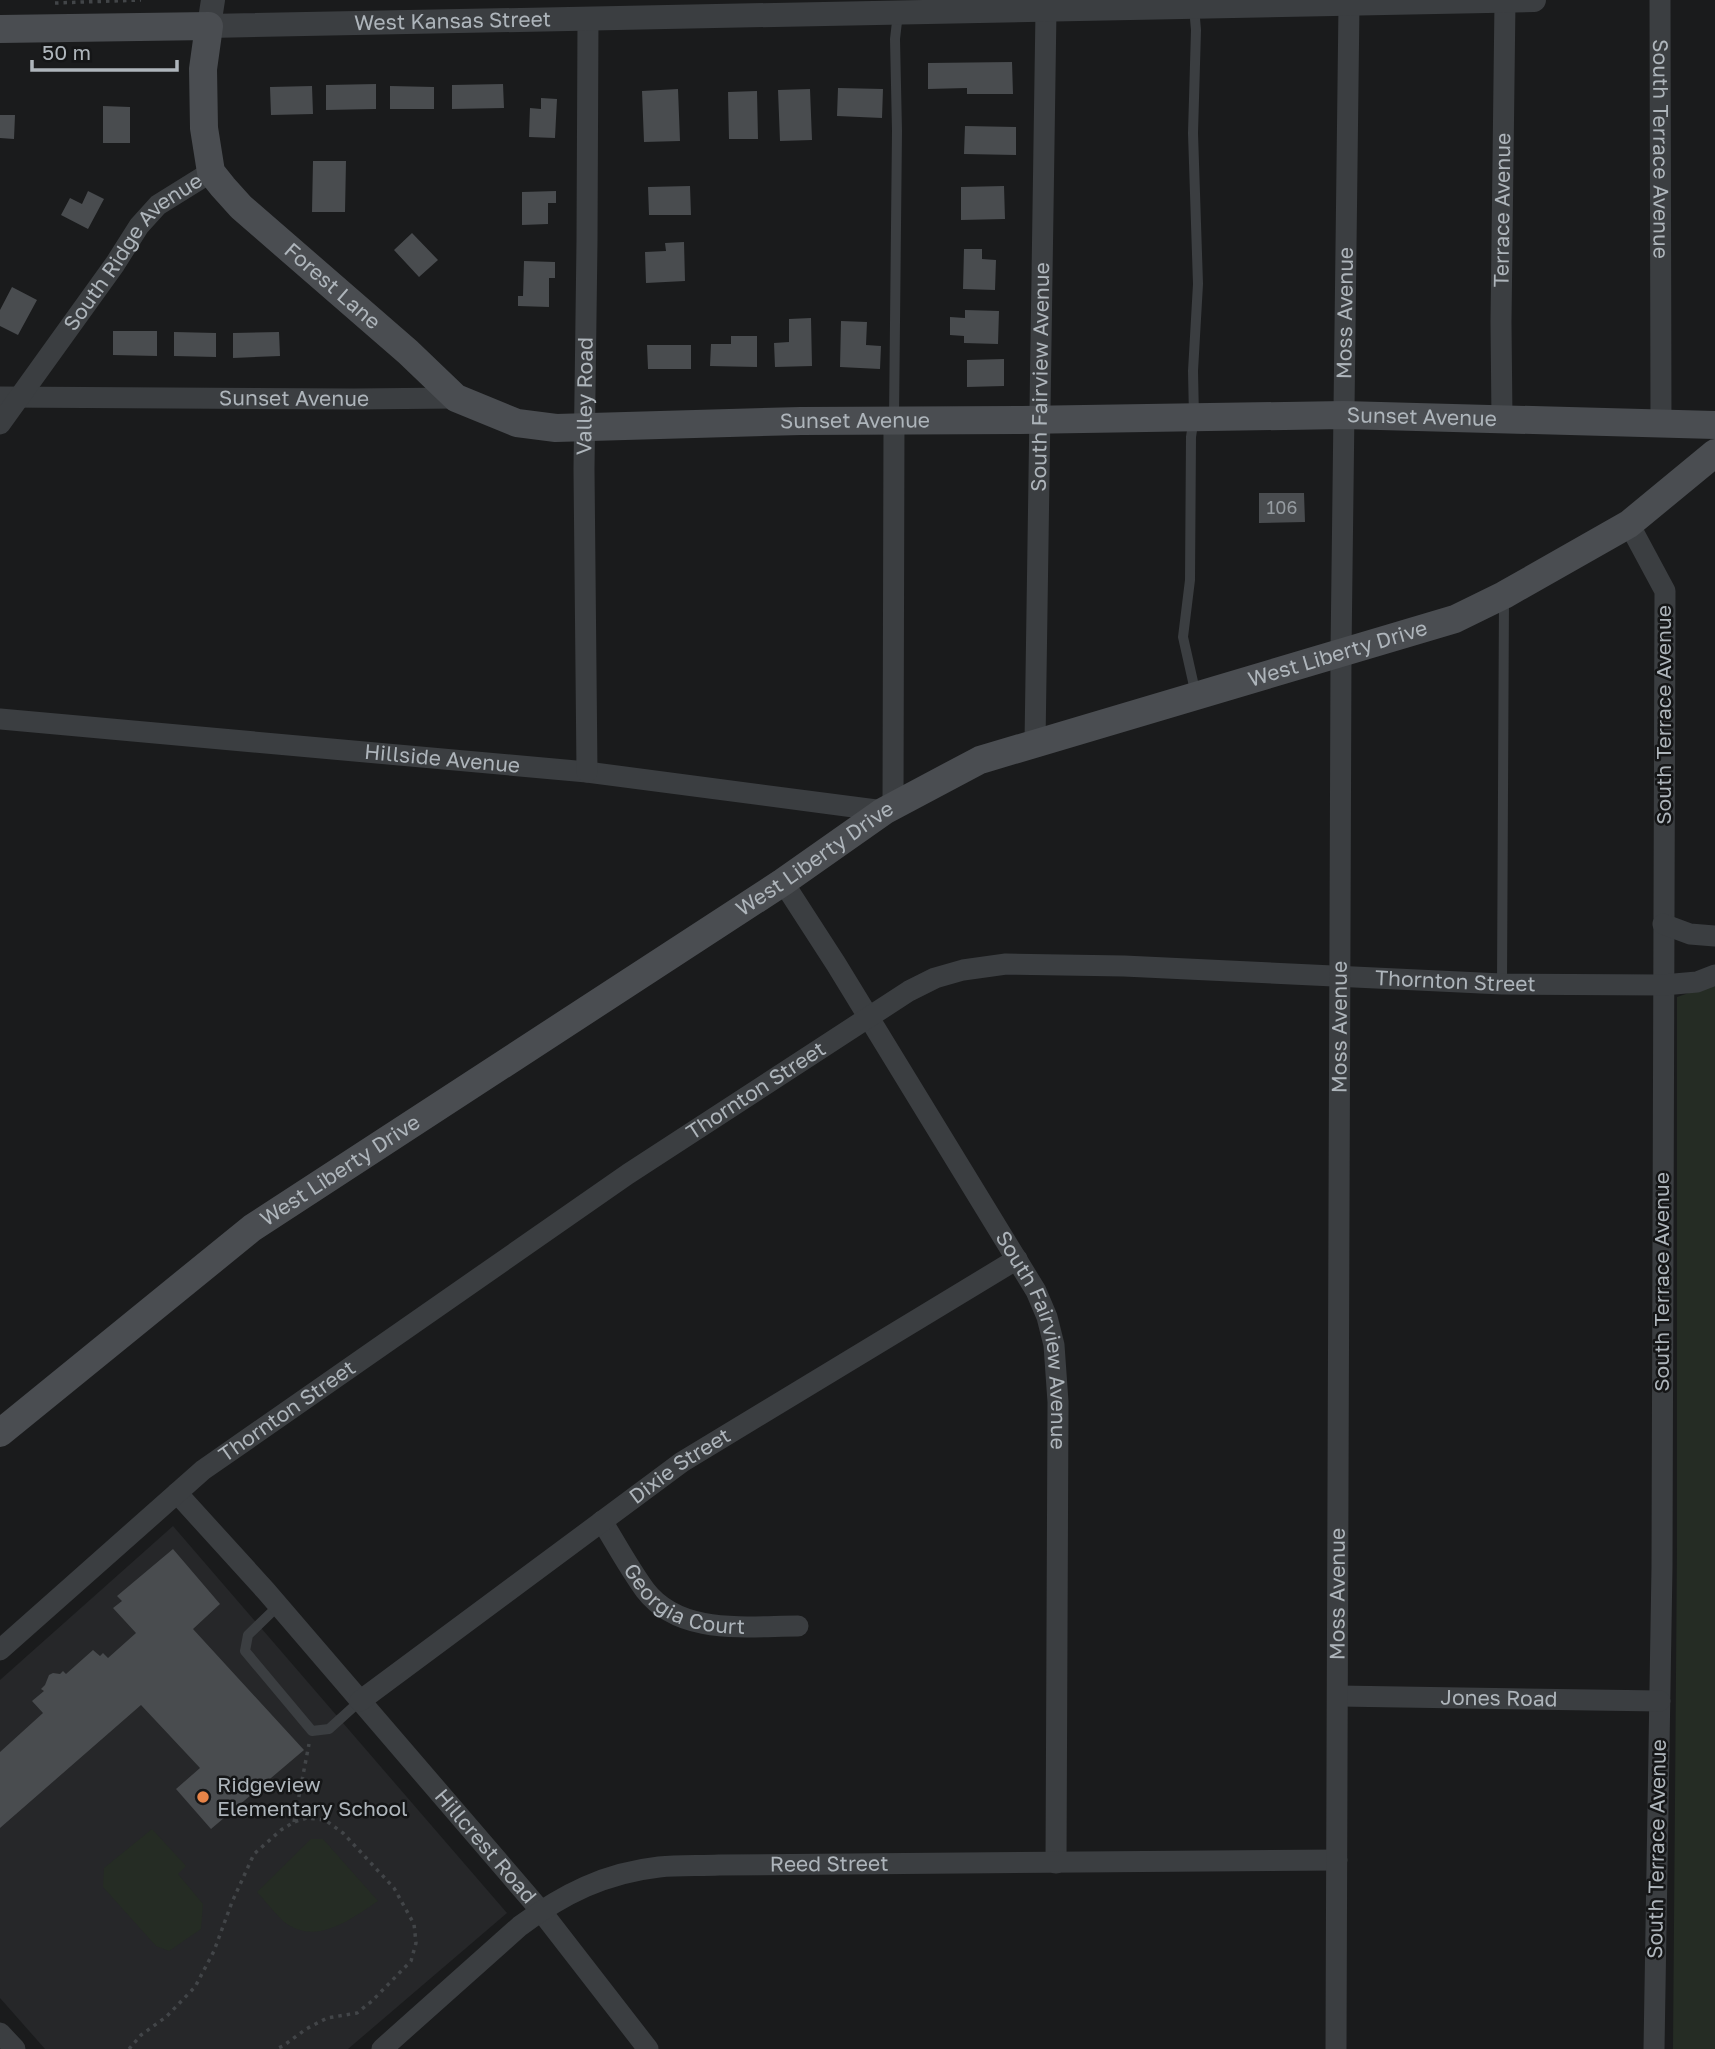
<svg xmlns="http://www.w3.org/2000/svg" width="1715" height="2049" font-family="'Golos Text',sans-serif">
<rect width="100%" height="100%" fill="#1a1b1c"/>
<!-- built -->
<path fill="#262729" d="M173,1526L507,1913L348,2049H45L0,1998V1680Z"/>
<!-- green -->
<path fill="#252c24" d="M1715,984V2049H1673L1677,1548V997Z
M152,1829L186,1866L178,1874L203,1904L201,1929L169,1951L156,1946L103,1887L104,1868Z
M311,1839H323L378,1901C350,1920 315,1947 283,1921C274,1912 265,1901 257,1892Z"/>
<!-- building -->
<path fill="#494c4f" d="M1012,62L1013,94H967V88L928,89V63Z
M376,84V109L326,110V85Z
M503,84L504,108L452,109V85Z
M312,86L313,114L271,115L270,87Z
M390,86L434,87V109H390Z
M838,88L883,89L882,118L837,116Z
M678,89L680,141L644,142L642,91Z
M810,89L812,140L780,141L778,90Z
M757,91L758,139H729L728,92Z
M541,98L557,99L555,138L529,137L530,108L541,109Z
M103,106L130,107V143H103Z
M0,115H15L14,139L0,138Z
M965,126L1016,127V155L964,154Z
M313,161H346L345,212H312Z
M690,186L691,215H649L648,187Z
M1004,186L1005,219L961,220V187Z
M88,191L104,199L88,229L61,215L70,198L82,204Z
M556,191V203H548V224L522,225V192Z
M412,233L438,260L419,277L394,250Z
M684,242L685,281L646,283L645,252L666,251L665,243Z
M964,249H982V259L996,260L995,290L963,289Z
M524,261L555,262V278H549V307L518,306V296H523Z
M12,287L37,300L18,335L0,326V310Z
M965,310L999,311L998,344L964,343V336L950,335V317L965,318Z
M811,318L812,366L775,367L774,343L789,342V319Z
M841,321L867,322L866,345L881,346L880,369L840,367Z
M113,331H157V356L113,355Z
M174,332L216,333V357L174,356Z
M279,332L280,356L233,358V333Z
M731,336H757V367L710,366L711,344H731Z
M647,345H691V369H648Z
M1004,359V386L967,387V360Z
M1259,493H1304L1305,522L1259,523Z
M173,1549L220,1604L193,1629L304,1750L211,1829L176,1789L200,1768L141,1705L0,1828V1752L43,1713L32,1701L44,1691L41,1689L45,1685L49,1675L53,1673L60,1674L63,1671L66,1674L93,1650L100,1656L103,1653L108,1658L136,1633L113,1608L122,1601L117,1596Z"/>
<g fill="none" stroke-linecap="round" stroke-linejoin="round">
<!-- path -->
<path stroke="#424548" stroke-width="3.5" stroke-dasharray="3.5 5" stroke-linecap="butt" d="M55,3L141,0
M294,1822L309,1744
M129,2049L141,2035L166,2017L195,1987L214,1951L232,1902L254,1854L281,1830L294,1822L307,1818L325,1820L343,1833L394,1888L414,1924L416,1943L411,1961L372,2001L357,2013L327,2018L306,2029L283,2046L276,2049"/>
<!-- service -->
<path stroke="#3b3e41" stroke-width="10" d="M1194,7L1196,30L1193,133L1198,284L1193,371L1194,417L1191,437L1190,580L1183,637L1196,695
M894,419L897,131L895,39L898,13
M1502,984L1504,598
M278,1606L248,1635L245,1651L312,1731L329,1729L360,1701"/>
<!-- minor -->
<g stroke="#3b3e41" stroke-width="21">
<path id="s1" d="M1660,0L1661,424"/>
<path id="s2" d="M0,397L354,399L456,398"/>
<path id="s3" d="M1502,420L1501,322L1505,1"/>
<path id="s4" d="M0,424L115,264L139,226L158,205L211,172"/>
<path d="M1629,524L1665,591L1662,1567L1654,2049"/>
<path id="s5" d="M0,719L587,772L884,811"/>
<path id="s6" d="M1035,743L1046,10"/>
<path id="s7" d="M587,772L584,469L587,241L588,18"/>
<path d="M893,806L894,420"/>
<path id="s8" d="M783,882L836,964L1036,1291L1047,1317L1054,1345L1058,1402L1056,1863"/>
<path d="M1663,924L1690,934L1715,936"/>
<path id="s9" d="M177,1493L266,1591L541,1911L648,2049"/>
<path id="s10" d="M602,1521C616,1544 629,1568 645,1590C680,1636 747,1626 798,1626"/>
<path id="s11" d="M0,1650L203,1470L628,1174L909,991L935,978L963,970L1006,964L1124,966L1502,984L1663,985L1697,982L1715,975"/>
<path id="s12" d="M1338,1696L1660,1701"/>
<path id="s13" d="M360,1701L682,1462L1017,1259"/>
<path d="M0,2033L15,2049"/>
<path id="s14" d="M382,2049L520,1926C563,1894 605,1873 659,1867C679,1865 700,1866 719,1865L1337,1860"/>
<path id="s15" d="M1336,2049L1341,653L1349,4"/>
</g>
<!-- tertiary -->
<path stroke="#3b3e41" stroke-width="24" id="s16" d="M213,0L209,26L1534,0"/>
<!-- secondary -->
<g stroke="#4a4d51" stroke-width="28">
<path id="s17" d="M0,29L209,26L203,69L204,128L211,172L223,187L241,207L408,352L456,398L517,423L556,428L801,421L1021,420L1344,415L1715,425"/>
<path id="s18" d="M0,1433L252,1228L783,882L884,811L980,760L1455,619L1504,595L1629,524L1715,453"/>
</g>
</g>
<!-- markers -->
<circle fill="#e78448" stroke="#151617" stroke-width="2.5" cx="203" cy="1797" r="7"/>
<g text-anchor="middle" stroke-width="5" stroke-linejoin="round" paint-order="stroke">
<!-- number labels -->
<g font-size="18" fill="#959ba0">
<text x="1282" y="514">106</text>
</g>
<!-- street labels -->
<g font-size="21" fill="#aeb5bb" stroke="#151617">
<text dy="7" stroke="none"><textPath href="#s16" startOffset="270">West Kansas Street</textPath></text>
<text dy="7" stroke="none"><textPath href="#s1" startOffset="149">South Terrace Avenue</textPath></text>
<text dy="7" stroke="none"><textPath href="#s3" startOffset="210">Terrace Avenue</textPath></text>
<text dy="7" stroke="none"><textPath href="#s4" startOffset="219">South Ridge Avenue</textPath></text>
<text dy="7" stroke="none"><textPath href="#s17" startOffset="523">Forest Lane</textPath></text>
<text dy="7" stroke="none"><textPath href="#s15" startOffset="1736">Moss Avenue</textPath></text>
<text dy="7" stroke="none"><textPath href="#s6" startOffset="366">South Fairview Avenue</textPath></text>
<text dy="7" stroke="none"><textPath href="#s7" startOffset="376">Valley Road</textPath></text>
<text dy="7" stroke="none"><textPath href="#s2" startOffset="294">Sunset Avenue</textPath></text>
<text dy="7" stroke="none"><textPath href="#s17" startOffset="1661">Sunset Avenue</textPath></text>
<text dy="7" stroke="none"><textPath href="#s17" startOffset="1094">Sunset Avenue</textPath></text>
<text dy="7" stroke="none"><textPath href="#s18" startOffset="1564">West Liberty Drive</textPath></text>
<text transform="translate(1664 715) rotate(-90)" y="7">South Terrace Avenue</text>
<text dy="7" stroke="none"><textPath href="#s5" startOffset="444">Hillside Avenue</textPath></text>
<text dy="7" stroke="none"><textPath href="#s18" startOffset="998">West Liberty Drive</textPath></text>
<text dy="7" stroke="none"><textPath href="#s11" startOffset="1676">Thornton Street</textPath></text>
<text dy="7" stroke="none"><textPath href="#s15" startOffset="1022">Moss Avenue</textPath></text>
<text dy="7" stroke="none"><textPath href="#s11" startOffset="942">Thornton Street</textPath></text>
<text dy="7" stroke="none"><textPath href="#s18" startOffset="430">West Liberty Drive</textPath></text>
<text transform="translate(1662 1282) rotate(-90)" y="7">South Terrace Avenue</text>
<text dy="7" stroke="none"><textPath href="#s8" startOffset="528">South Fairview Avenue</textPath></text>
<text dy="7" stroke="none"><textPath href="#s11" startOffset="374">Thornton Street</textPath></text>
<text dy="7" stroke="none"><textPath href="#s13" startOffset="397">Dixie Street</textPath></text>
<text dy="7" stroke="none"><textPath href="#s10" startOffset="122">Georgia Court</textPath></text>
<text dy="7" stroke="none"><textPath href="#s15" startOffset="455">Moss Avenue</textPath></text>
<text dy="7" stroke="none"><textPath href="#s12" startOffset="161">Jones Road</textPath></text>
<text dy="7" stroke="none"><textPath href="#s9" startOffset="469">Hillcrest Road</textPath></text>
<text transform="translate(1657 1849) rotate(-89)" y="7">South Terrace Avenue</text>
<text dy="7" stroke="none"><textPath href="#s14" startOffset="508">Reed Street</textPath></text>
</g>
<!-- poi labels -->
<g font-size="21" fill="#aeb5bb" stroke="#151617" text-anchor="start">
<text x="217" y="1792">Ridgeview<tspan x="217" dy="24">Elementary School</tspan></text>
</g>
</g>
<!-- scale -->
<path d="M32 60v10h145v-10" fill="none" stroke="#aeb5bb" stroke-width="3.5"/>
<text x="42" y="60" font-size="21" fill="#aeb5bb" stroke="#151617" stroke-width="5" paint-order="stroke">50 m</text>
</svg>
